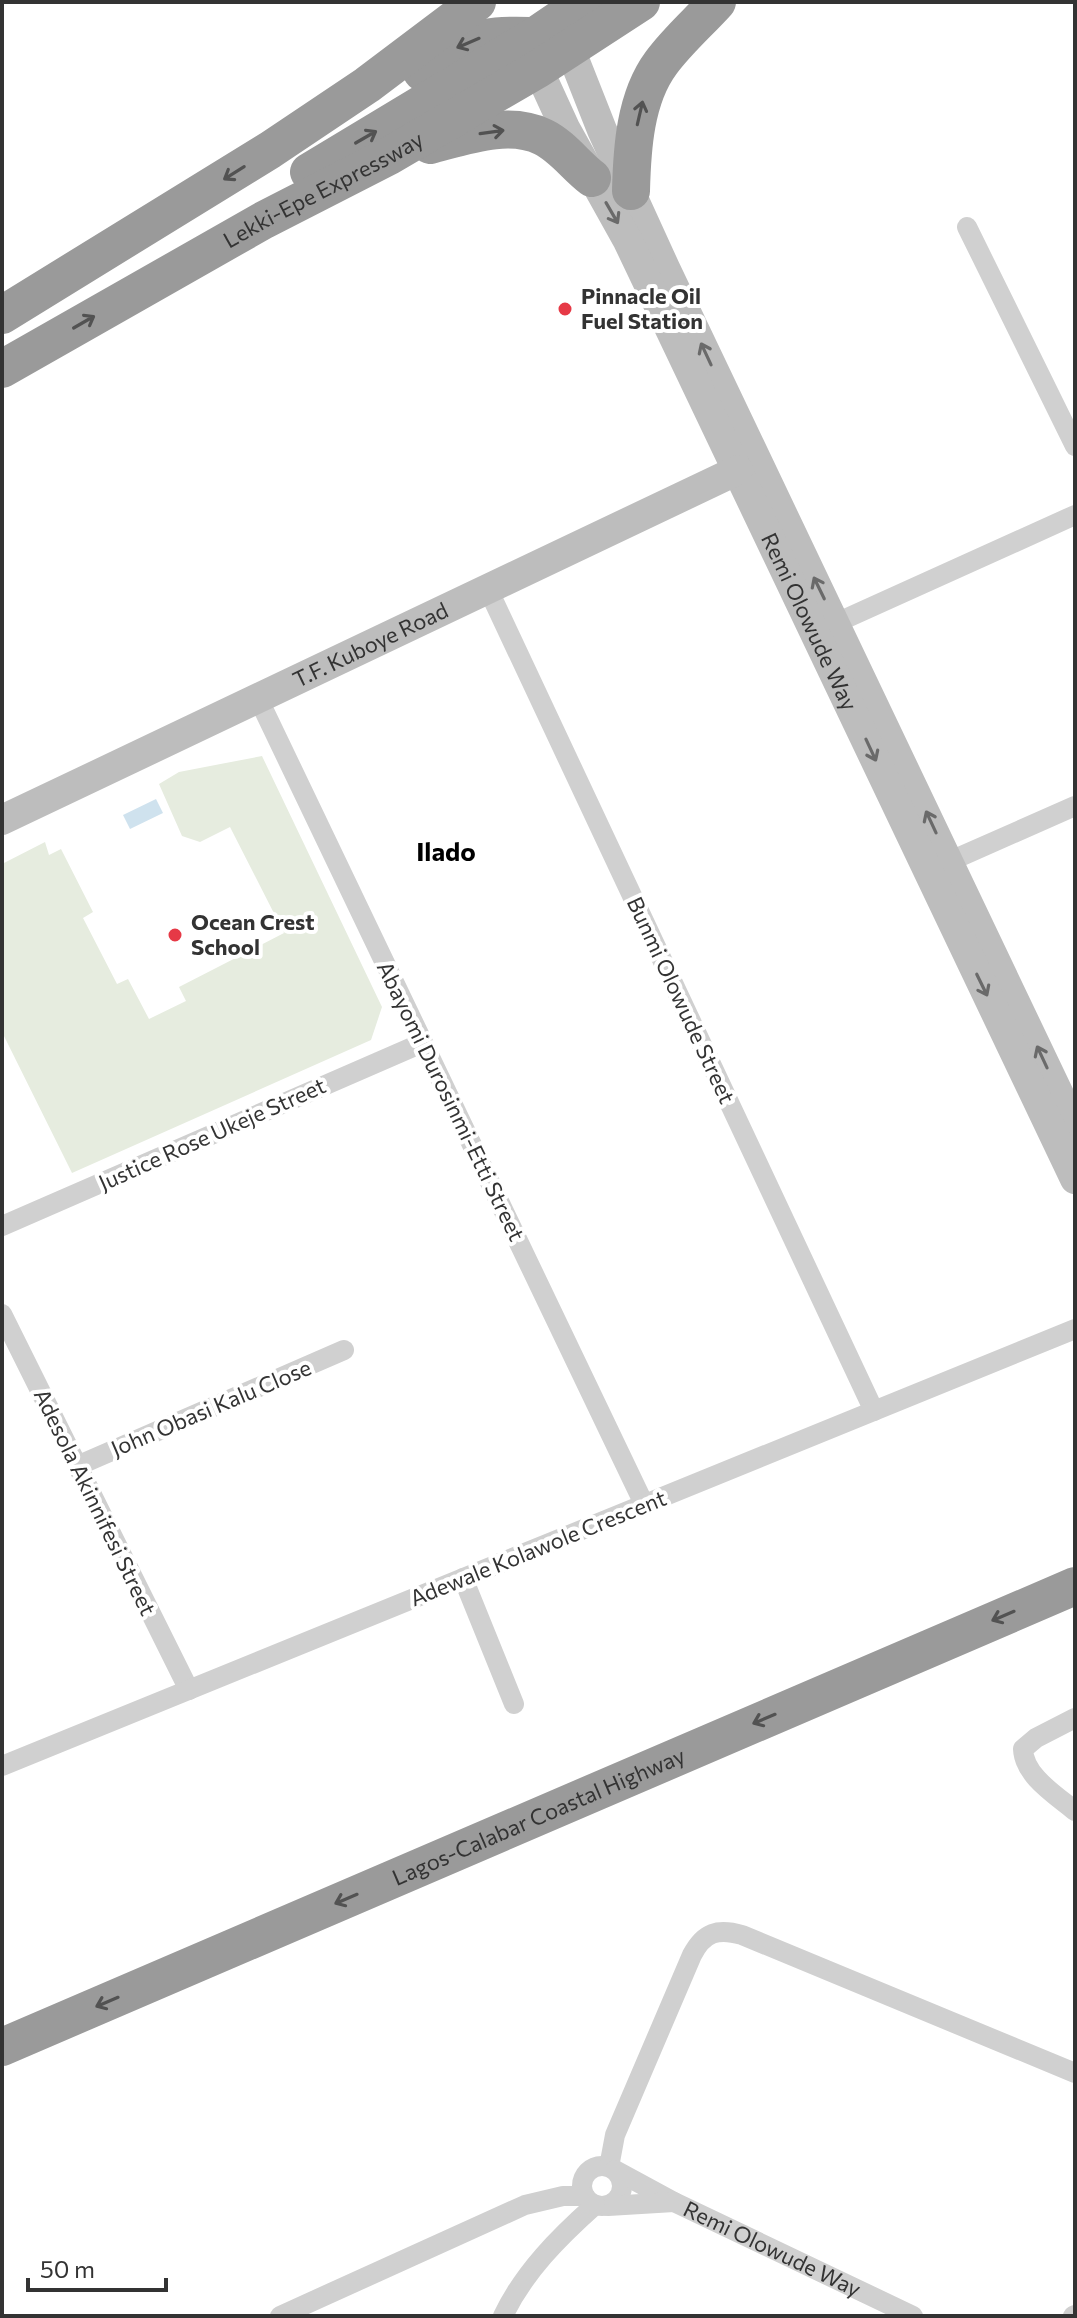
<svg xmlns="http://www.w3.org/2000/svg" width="1077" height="2318" font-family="Commissioner,sans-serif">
<rect width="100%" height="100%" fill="#fff"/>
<!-- green -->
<path fill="#e6ecdf" d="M262,756L382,1007L371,1040L72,1173L2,1032V864L45,842L49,855L61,849L93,912L83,918L117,984L128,979L149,1019L186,1001L179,987L284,933L230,827L200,842L182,836L159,784L179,772Z"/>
<!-- water -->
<path fill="#cfe2ee" d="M156,799L163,813L130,829L123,815Z"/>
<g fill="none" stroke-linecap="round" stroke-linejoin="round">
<!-- street -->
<g stroke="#d0d0d0" stroke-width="20">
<path d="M967,227L1075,446"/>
<path d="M488,589L874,1411"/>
<path d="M836,623L1075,515"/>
<path d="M258,698L644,1504"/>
<path d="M939,866L1075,806"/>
<path d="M2,1226L422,1043"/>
<path d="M2,1314L189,1690"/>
<path d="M77,1466L344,1350"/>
<path d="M463,1578L514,1704"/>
<path d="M1075,1718L1036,1738L1023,1749C1024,1776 1056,1795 1075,1811"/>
<path d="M2,1766L1075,1329"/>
<circle cx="602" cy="2186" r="20"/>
<path d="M609,2167L615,2135L692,1955C704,1932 718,1928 742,1935L1075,2073"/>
<path id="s1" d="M615,2170L674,2202L913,2316"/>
<path d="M608,2206L674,2202"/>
<path d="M280,2316L525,2205L563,2196H585"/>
<path d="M503,2316C524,2272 559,2237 595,2205"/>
<path d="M1073,2316L1075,2315"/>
</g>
<!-- secondary -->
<g stroke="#bdbdbd" stroke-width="30">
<path d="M570,49L602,130L665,268L1075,1128"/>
<path id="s2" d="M538,69L565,128L628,241L1075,1179"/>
<path id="s3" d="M2,820L738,470"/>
</g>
<!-- highway -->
<g stroke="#9a9a9a" stroke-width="38">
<path d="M422,72C465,42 475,34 530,36"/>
<path d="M430,145C465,136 509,120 543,137C562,146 576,166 592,178"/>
<path d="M309,172L535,36L585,2"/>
<path d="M631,191C632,149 635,98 661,63C677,41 699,22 717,2"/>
<path d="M2,315L270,150L367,85L477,2"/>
<path id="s4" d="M2,369L264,220L389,156L538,69L641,2"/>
<path id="s5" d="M2,2047L1075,1586"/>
</g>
</g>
<!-- one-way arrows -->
<defs><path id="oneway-shaft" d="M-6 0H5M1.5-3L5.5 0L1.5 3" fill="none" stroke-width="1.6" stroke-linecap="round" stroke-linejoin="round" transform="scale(2)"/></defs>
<g stroke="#525252">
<use href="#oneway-shaft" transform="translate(468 43) rotate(157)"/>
<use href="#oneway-shaft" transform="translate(640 113) rotate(-77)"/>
<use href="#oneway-shaft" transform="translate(492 132) rotate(-8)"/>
<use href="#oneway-shaft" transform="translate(366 137) rotate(-30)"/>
<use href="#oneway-shaft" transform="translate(234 173) rotate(148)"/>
<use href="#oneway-shaft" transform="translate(84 322) rotate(-30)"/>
<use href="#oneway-shaft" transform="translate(1003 1616) rotate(157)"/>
<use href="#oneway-shaft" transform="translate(764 1719) rotate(157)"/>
<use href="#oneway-shaft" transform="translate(346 1899) rotate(157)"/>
<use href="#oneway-shaft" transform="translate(107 2002) rotate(157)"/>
</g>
<g stroke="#6a6a6a">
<use href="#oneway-shaft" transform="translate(612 213) rotate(60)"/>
<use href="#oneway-shaft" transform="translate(706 354) rotate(-115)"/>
<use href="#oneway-shaft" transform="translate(819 588) rotate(-116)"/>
<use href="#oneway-shaft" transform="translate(871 750) rotate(65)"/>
<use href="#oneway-shaft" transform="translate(931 822) rotate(-115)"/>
<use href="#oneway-shaft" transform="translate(982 985) rotate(64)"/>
<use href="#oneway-shaft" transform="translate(1042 1057) rotate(-115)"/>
</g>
<!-- markers -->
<g fill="#e63946" stroke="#fff" stroke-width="3">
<circle cx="565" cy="309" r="8"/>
<circle cx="175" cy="935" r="8"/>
</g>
<g text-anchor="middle" stroke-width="8" stroke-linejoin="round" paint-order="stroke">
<!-- street labels -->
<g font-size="22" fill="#333" stroke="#fff">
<text dy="8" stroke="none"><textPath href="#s4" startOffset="368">Lekki-Epe Expressway</textPath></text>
<text dy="8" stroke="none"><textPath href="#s2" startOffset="616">Remi Olowude Way</textPath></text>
<text dy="8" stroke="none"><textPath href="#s3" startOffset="408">T.F. Kuboye Road</textPath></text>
<text transform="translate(681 1000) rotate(65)" y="8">Bunmi Olowude Street</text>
<text transform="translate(451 1101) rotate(64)" y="8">Abayomi Durosinmi-Etti Street</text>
<text transform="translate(212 1134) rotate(-24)" y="8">Justice Rose Ukeje Street</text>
<text transform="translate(211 1408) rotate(-23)" y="8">John Obasi Kalu Close</text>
<text transform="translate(95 1502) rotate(64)" y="8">Adesola Akinnifesi Street</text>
<text transform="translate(538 1548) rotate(-22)" y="8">Adewale Kolawole Crescent</text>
<text dy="8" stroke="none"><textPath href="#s5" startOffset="584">Lagos-Calabar Coastal Highway</textPath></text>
<text dy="8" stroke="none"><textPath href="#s1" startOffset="176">Remi Olowude Way</textPath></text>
</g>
<!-- poi labels -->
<g font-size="22" font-weight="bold" fill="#333" stroke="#fff" text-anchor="start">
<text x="581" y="304">Pinnacle Oil<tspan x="581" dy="25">Fuel Station</tspan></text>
<text x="191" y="930">Ocean Crest<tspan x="191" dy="25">School</tspan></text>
</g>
<!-- quarter labels -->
<g font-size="26" font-weight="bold" fill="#000" stroke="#fff">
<text x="446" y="861">Ilado</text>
</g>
</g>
<!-- border -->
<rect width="1077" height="2318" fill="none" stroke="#333333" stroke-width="8"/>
<!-- scale -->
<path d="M28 2278v12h138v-12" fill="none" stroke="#333333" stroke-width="4"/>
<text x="40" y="2278" font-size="24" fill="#333333" stroke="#ffffff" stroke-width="6" paint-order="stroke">50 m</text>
</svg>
